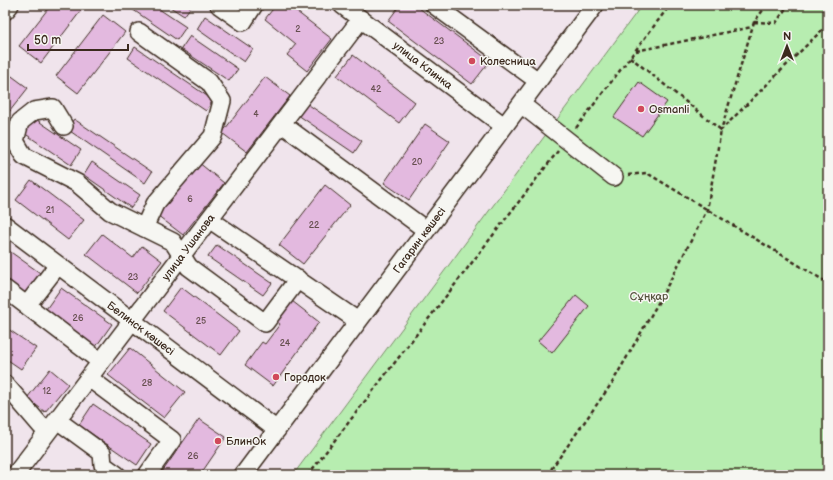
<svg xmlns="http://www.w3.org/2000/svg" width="833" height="480" font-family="'Balsamiq Sans',sans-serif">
<rect width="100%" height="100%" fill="#f0e4ec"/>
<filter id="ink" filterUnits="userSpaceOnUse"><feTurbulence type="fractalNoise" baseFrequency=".025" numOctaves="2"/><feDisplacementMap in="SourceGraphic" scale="8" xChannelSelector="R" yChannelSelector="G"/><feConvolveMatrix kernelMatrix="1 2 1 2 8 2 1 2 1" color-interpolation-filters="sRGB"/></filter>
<g filter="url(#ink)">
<!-- green -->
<path fill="#b7edb0" stroke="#798c67" d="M642,5H828V475H293Z"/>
<!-- building -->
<path fill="#e3b9df" stroke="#3b2a1e" d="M51,5H79L83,8L41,63L19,46Z
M131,5H153L186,27L177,40L129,7Z
M167,5H192L184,16Z
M276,5H288L332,39L307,71L287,55L296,44L265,19Z
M400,5H415L490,61L472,84L388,21Z
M103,15L125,32L78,93L56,76Z
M205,16L253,49L244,62L197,29Z
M190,36L238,69L229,81L181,49Z
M135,47L213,100L206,111L128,58Z
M353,55L415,102L399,123L337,76Z
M5,71L28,88L6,116H5Z
M265,77L290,96L247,152L222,133Z
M639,82L667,102L642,136L614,117Z
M306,103L362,141L354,153L298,115Z
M34,118L81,150L71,165L24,133Z
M74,119L152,172L145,183L67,129Z
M425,124L450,141L409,200L384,183Z
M5,161L11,166L5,174Z
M92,162L140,195L131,208L84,175Z
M198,162L224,183L183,235L157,215Z
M31,180L84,220L68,240L16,200Z
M325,185L350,205L303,264L279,245Z
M102,234L133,258L142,246L162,261L137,293L86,254Z
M217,245L272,283L263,295L208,257Z
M5,248L43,275L27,297L5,281Z
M181,287L239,331L221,355L163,311Z
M61,288L112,324L95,348L44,312Z
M576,295L589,306L552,353L538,341Z
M292,301L319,322L273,386L245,365L262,342L265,344L280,324L277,322Z
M5,327L36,348L21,369L5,358Z
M130,348L185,392L164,418L108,375Z
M50,369L68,384L45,412L27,398Z
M93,404L151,444L137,465L79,425Z
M199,419L226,437L200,475H160Z"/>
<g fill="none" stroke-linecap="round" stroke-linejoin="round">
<!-- minor casing -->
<g stroke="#3b2a1e" stroke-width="20">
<path id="minor" d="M219,5L243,22L254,5
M342,5L504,126
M434,5L538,81
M5,11L10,5
M139,32L209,82L222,101L213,136L155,204L144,228
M521,104L614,177
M282,124L426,230
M64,126L53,108L34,111L20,122L15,141L24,156L77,183L110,211L173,242L189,267L265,323L298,279
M209,219L358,321
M5,225L277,430
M5,289L101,362
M27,305L58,265
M89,378L172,440L147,475
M5,384L41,426L48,431
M57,420L102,453L103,465L117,475
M15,475L361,19
M243,475L595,5"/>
</g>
<!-- path -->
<path stroke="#3b2a1e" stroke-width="2.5" stroke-dasharray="4 3" stroke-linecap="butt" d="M767,5L754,22L721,130L828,24
M754,22L776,23L788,5
M636,51L752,27
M576,128L670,5
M628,175L647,173L828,283
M308,475L558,151
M547,475L612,383L662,296L707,210L721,130L630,57"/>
<!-- minor -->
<use href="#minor" stroke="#f6f6f2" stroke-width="17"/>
</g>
</g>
<!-- markers -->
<g fill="#d1495b" stroke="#f6f6f2" stroke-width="1.5">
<circle cx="472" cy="61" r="4"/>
<circle cx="641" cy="109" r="4"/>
<circle cx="276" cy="377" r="4"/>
<circle cx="218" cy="441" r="4"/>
</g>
<g text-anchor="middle" stroke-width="3" stroke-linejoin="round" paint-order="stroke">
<!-- number labels -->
<g font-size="9" fill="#654e4e">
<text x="298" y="32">2</text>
<text x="439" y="44">23</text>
<text x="376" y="92">42</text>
<text x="256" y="117">4</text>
<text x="417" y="165">20</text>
<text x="190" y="202">6</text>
<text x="50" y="213">21</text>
<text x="314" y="228">22</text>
<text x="133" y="280">23</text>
<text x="78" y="321">26</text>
<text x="201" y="324">25</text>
<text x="285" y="346">24</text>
<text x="147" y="386">28</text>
<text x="47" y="394">12</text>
<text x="193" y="459">26</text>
</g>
<!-- poi labels -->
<g font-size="11" fill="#3b2a1e" stroke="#f6f6f2" text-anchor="start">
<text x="480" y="65">Колесница</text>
<text x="649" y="113">Osmanli</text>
<text x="284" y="381">Городок</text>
<text x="226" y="445">БлинОк</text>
</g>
<!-- street labels -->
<g font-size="11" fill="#3b2a1e" stroke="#f6f6f2">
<text transform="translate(423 65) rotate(37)" y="4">улица Клинка</text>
<text transform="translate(419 240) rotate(-53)" y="4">Гагарин көшесі</text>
<text transform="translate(188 247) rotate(-53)" y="4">улица Ушанова</text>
<text transform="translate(141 328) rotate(37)" y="4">Белинск көшесі</text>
</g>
<!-- park labels -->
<g font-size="11" fill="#54513b" stroke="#f6f6f2">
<text x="649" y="300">Сұңқар</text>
</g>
</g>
<!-- margin -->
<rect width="833" height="480" fill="none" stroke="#f6f6f2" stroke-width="20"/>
<rect x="10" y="10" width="813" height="460" fill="none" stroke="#3b2a1e" stroke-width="1.5" filter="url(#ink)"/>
<!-- north arrow -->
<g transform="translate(787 46)" stroke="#f6f6f2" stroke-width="3" paint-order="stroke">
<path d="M0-3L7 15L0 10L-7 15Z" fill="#3b2a1e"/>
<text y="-6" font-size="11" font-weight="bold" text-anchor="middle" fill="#3b2a1e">N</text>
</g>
<!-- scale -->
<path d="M28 44v6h100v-6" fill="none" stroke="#3b2a1e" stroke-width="2"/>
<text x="34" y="44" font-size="12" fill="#3b2a1e" stroke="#f6f6f2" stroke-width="3" paint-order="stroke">50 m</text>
</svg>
